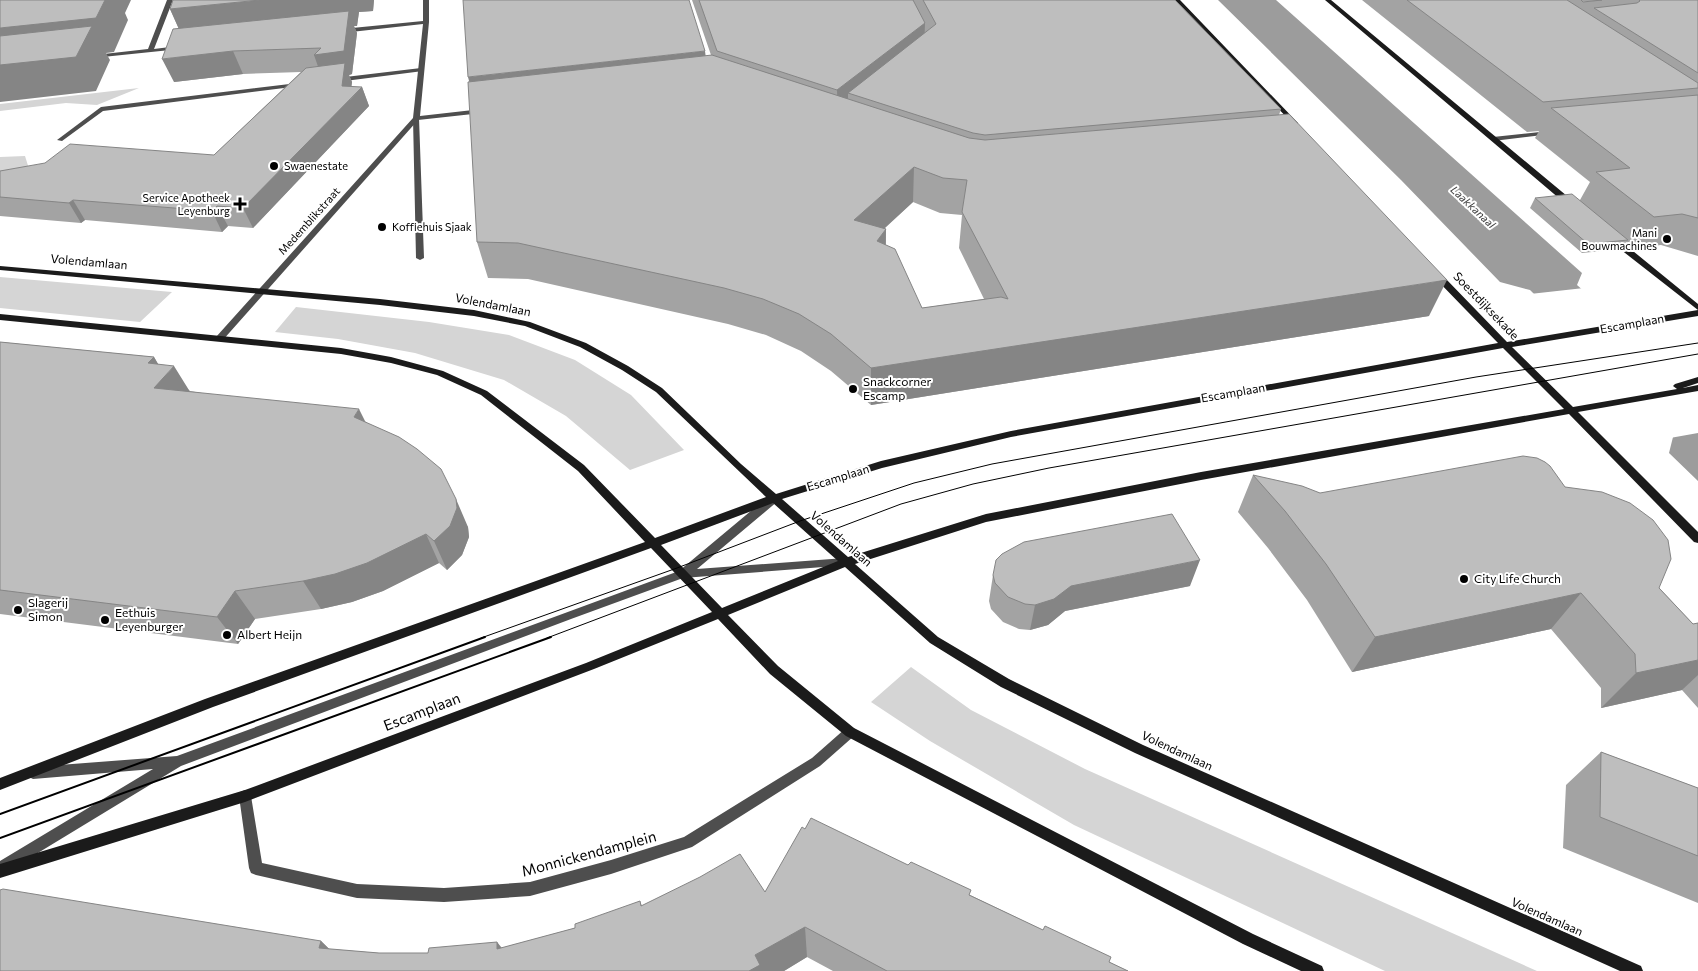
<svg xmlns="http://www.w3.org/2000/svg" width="1698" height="971" font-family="Commissioner,sans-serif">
<rect width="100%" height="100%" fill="#fff"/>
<!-- green -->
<path fill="#d5d5d5" d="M139,88L97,105L66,103L0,111V104Z
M25,156L30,172L0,177V157Z
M0,277L172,292L140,322L0,308Z
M296,307L429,322L509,335L575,360L631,395L684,450L630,470L566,416L504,380L415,353L338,339L275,332Z
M911,667L971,710L1085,769L1537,971H1385L1074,825L930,741L871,702Z"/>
<!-- water -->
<path fill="#9c9c9c" d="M1218,0H1276L1582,273L1577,285L1698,392V481L1669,453L1674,433L1530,290L1500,282L1401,180Z"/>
<!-- pier -->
<path fill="#fff" d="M1584,288L1698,389V433L1670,438L1671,434L1530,294Z"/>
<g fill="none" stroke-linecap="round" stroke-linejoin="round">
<!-- lane -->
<path fill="#4e4e4e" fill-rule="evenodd" d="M421,68L424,70L423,71L337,82L334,80L337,78Z
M298,83L300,84V86L103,111L62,141L57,140L101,107Z
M416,116L419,118L424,258L420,260L416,258L413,118Z
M774,494L778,495L779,498L778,501L697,569L845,558L849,559L850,562L849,565L683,578L571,619L181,766L0,876V861L153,769L33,779L29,777L27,773L29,769L33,767L177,756L679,571L770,495Z"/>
<!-- street -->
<path fill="#4e4e4e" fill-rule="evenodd" d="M167,0H173L154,49L178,46L181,48L180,49L93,58L92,57L95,55L148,49Z
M423,0H429V22L420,116L482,109L485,111L482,113L418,120L222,341H216L215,339L216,337L413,118L423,24L342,33L339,31L342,29L423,21Z
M1549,131L1551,132V134L1493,141L1490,139L1493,137Z
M850,727L854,728L856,732L854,736L820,766L692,847L611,874L530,896L444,902L357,898L256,875L251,873L249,868L239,796L240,792L245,790L250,792L251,796L262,863L357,884L444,888L530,882L611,860L684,837L812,758L846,728Z"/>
<!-- secondary -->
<path fill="#1b1b1b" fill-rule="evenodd" d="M1174,0H1180L1298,123V125H1294Z
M1325,0H1331L1573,201V205H1567Z
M1611,238H1617L1698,304V316L1512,347L1573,407L1677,389L1673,386L1675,384L1698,377V383L1683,388L1698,385V391L1578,412L1698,532V543L1694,542L1569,414L1201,480L986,522L855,564L938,637L1009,679L1143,745L1641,966L1643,971H1620L1135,753L1001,687L930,643L845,567L728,615L778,666L854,728L1253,934L1322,966L1324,971H1301L1243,944L846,736L770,674L718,619L594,669L245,802L0,878V864L245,790L586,663L712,612L651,548L213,707L0,790V778L205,699L645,542L578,471L481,395L437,375L391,363L341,354L0,320V314L341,348L391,357L443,371L487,391L584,465L655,538L766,497L656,392L622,370L580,347L525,326L474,316L380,305L0,270V266L380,299L474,310L530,322L586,343L628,366L662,388L741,464L776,494L881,461L1011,431L1498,343L1434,277V273H1440L1446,279L1507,342L1698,310L1611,242ZM1503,348L1564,409L1201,472L986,514L848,557L782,499L882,468L1011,437ZM773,503L838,561L722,608L661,545Z"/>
<!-- tram-far1 -->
<path stroke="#000" stroke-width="1" d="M481,638L677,568L800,521L914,483L992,464L1476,377L1698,343
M547,638L901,504L973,484L1049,468L1698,354"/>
<!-- tram -->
<path stroke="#000" stroke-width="2" d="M0,814L485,637
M0,838L551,637"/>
</g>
<!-- wall -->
<path fill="#a3a3a3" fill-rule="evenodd" d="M173,0H374L373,11L359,12L357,26H354L357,33L352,74L349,75L352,82L351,87H362L369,106L253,228L228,226L222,232L85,220L81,223L0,216V171L214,155L301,72L243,74L174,82L179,29L170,9Z
M692,0H1175L1281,109L1279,115L1429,316L871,405L831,371L801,351L766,335L728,324L528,279L488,278L477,242L706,56L711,55ZM913,202L940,213L962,215L959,248L984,299L922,308L886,245V229H884Z
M1362,0H1698V256L1661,245L1633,248L1626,242L1622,249L1582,253L1530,208L1535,198L1580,200L1590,182L1535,138L1539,131L1527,132Z
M0,342L154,357L158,364L190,391L366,422L468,527L469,537L462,555L447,570L439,563L383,591L352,602L321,609L255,619L238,644L0,614Z
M1253,475L1320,493L1565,487L1693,624L1698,623V708L1682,690L1601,708V688L1551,629L1352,672L1307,600L1268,548L1238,512Z
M993,575L1190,586L1065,611L1048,625L1030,630L1019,629L1003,622L991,609L989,601Z
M1601,752L1698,788V903L1563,848L1566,785Z
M805,829L970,895L1128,971H833L807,957L784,971H0L321,941L329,949L379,953H428L497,942L502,948L575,928L640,901L642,906L765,892Z"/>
<!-- shaded-wall -->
<path fill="#858585" d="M105,0H131L125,13L128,20L114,52L106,53L110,60L96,91L0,102V28Z
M260,0H374L373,11L359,12L357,26H354L357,33L352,74L349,75L352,82L350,100L362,87L369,106L253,228L243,208L322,78L314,55L347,27L186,45L170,9Z
M925,23L924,52L848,93V113L838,121L837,90Z
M233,51L243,74L174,82L162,59Z
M705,51L709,81L476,108L468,77Z
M914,167L913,202L854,256V220Z
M73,200L85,220L81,223L69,203Z
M217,206L228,226L222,232L212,211Z
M886,229L885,265L877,241Z
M1447,280L1429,316L871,405V368Z
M154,357L165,376L174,366L192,395L154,388L148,363Z
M359,409L373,437L354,417Z
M456,499L468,527L469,537L462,555L447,570L434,541Z
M426,534L439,563L383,591L352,602L321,609L303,581Z
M1200,560L1190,586L1065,611L1048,625L1030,630L1035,605L1071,586Z
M235,591L255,619L238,644L217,617Z
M1581,593L1551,629L1352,672L1375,637Z
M1698,660V675L1682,690L1601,708L1636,673Z
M805,927L807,957L784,971H749L755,955Z
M321,941L352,971L319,948Z
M497,942L518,971L497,949Z"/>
<!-- building -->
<path fill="#bebebe" stroke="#858585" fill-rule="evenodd" d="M0,0H105L96,18L0,28Z
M173,0H260L170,9Z
M463,0H689L705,51L468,77Z
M699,0H913L925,23L837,90L717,51Z
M923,0H1175L1281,109L985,135L973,133L848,93L936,24Z
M1407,0H1567L1698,83V88L1543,102Z
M1581,0H1602L1583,2Z
M1639,0H1698V73L1594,8L1637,3L1640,1Z
M349,11L344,51L314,55L321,48L233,51L162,59L173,29Z
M92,26L76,57L0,65V36Z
M712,55L969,138L985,140L1289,114L1447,280L871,368L831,334L799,314L763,299L724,288L518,243L477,242L468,82ZM914,167L943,178L967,180L962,212L1008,299L1001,297L922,308L895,249L877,241L886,229L854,220Z
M345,63L342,86L362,87L243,208L217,206L212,211L73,200L69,203L0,197V171L45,163L70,144L214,155L306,68Z
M1698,95V218L1682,214L1654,217L1596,172L1630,168L1551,108Z
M1572,194L1628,240L1588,244L1535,198Z
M0,342L154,357L148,363L174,366L154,388L359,409L354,417L399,437L417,449L441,469L456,499L457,508L450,526L434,541L426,534L367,563L335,574L303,581L235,591L217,617L0,590Z
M1523,456L1537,458L1545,462L1550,466L1565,487L1602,492L1630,503L1653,520L1668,540L1671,559L1659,588L1693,624L1698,623V660L1636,673L1635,654L1581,593L1375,637L1326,564L1285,511L1253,475L1302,486L1320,493Z
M1172,514L1200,560L1071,586L1054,599L1035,605L1025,604L1008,597L995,583L993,575L996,560L1002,554L1024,542Z
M1601,752L1698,788V856L1600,817Z
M811,818L908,865L911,862L971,890L969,895L1043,930L1045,926L1111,957L1109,962L1128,971H887L805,927L755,955L760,965L749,971H0V890L3,889L321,941L319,948L379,953H428L429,948L497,942V949L575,928V924L640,901L641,906L700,877L740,854L765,892L802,827L805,829Z"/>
<!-- markers -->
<g fill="#000" stroke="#fff" stroke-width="2">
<circle cx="274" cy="166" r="5"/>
<path d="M237.5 196.5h5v5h5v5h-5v5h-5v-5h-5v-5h5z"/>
<circle cx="382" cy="227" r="5"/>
<circle cx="1667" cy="239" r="5"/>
<circle cx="853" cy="389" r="5"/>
<circle cx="1464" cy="579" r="5"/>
<circle cx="18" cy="610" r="5"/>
<circle cx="105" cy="620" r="5"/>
<circle cx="227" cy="635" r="5"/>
</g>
<g text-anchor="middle" stroke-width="4" stroke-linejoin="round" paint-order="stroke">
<!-- far-poi labels -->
<g font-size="11" fill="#000" stroke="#fff" text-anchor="start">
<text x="284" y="170">Swaenestate</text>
<text x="230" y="202" text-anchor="end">Service Apotheek<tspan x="230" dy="13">Leyenburg</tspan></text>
<text x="392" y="231">Koffiehuis Sjaak</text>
<text x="1657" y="237" text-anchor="end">Mani<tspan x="1657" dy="13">Bouwmachines</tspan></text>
</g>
<!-- far-water labels -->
<g font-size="11" font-style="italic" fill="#3d3d3d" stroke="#fff">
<text transform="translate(1473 207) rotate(43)" y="4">Laakkanaal</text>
</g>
<!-- far-street labels -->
<g font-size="11" fill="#000" stroke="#fff">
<text transform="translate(309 221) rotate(-48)" y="4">Medemblikstraat</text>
</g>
<!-- street labels -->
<g font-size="12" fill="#000" stroke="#fff">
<text transform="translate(89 262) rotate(5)" y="4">Volendamlaan</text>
<text transform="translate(493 305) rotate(11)" y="4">Volendamlaan</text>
<text transform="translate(1486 306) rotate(46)" y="4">Soestdijksekade</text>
<text transform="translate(1632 324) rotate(-10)" y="4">Escamplaan</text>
<text transform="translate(1233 393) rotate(-10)" y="4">Escamplaan</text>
<text transform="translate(838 478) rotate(-17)" y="4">Escamplaan</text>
<text transform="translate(841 539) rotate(41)" y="4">Volendamlaan</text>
<text transform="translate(1177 751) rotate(25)" y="4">Volendamlaan</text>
<text transform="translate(1547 917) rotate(24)" y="4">Volendamlaan</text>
</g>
<!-- poi labels -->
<g font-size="12" fill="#000" stroke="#fff" text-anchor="start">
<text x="863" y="386">Snackcorner<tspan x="863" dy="14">Escamp</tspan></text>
<text x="1474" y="583">City Life Church</text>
<text x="28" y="607">Slagerij<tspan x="28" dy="14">Simon</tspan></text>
<text x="115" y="617">Eethuis<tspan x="115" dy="14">Leyenburger</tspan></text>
<text x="237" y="639">Albert Heijn</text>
</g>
<!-- near-street labels -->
<g font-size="15" fill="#000" stroke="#fff">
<text transform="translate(422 712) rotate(-21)" y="5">Escamplaan</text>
<text transform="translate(589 854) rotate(-15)" y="5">Monnickendamplein</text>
</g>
</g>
</svg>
